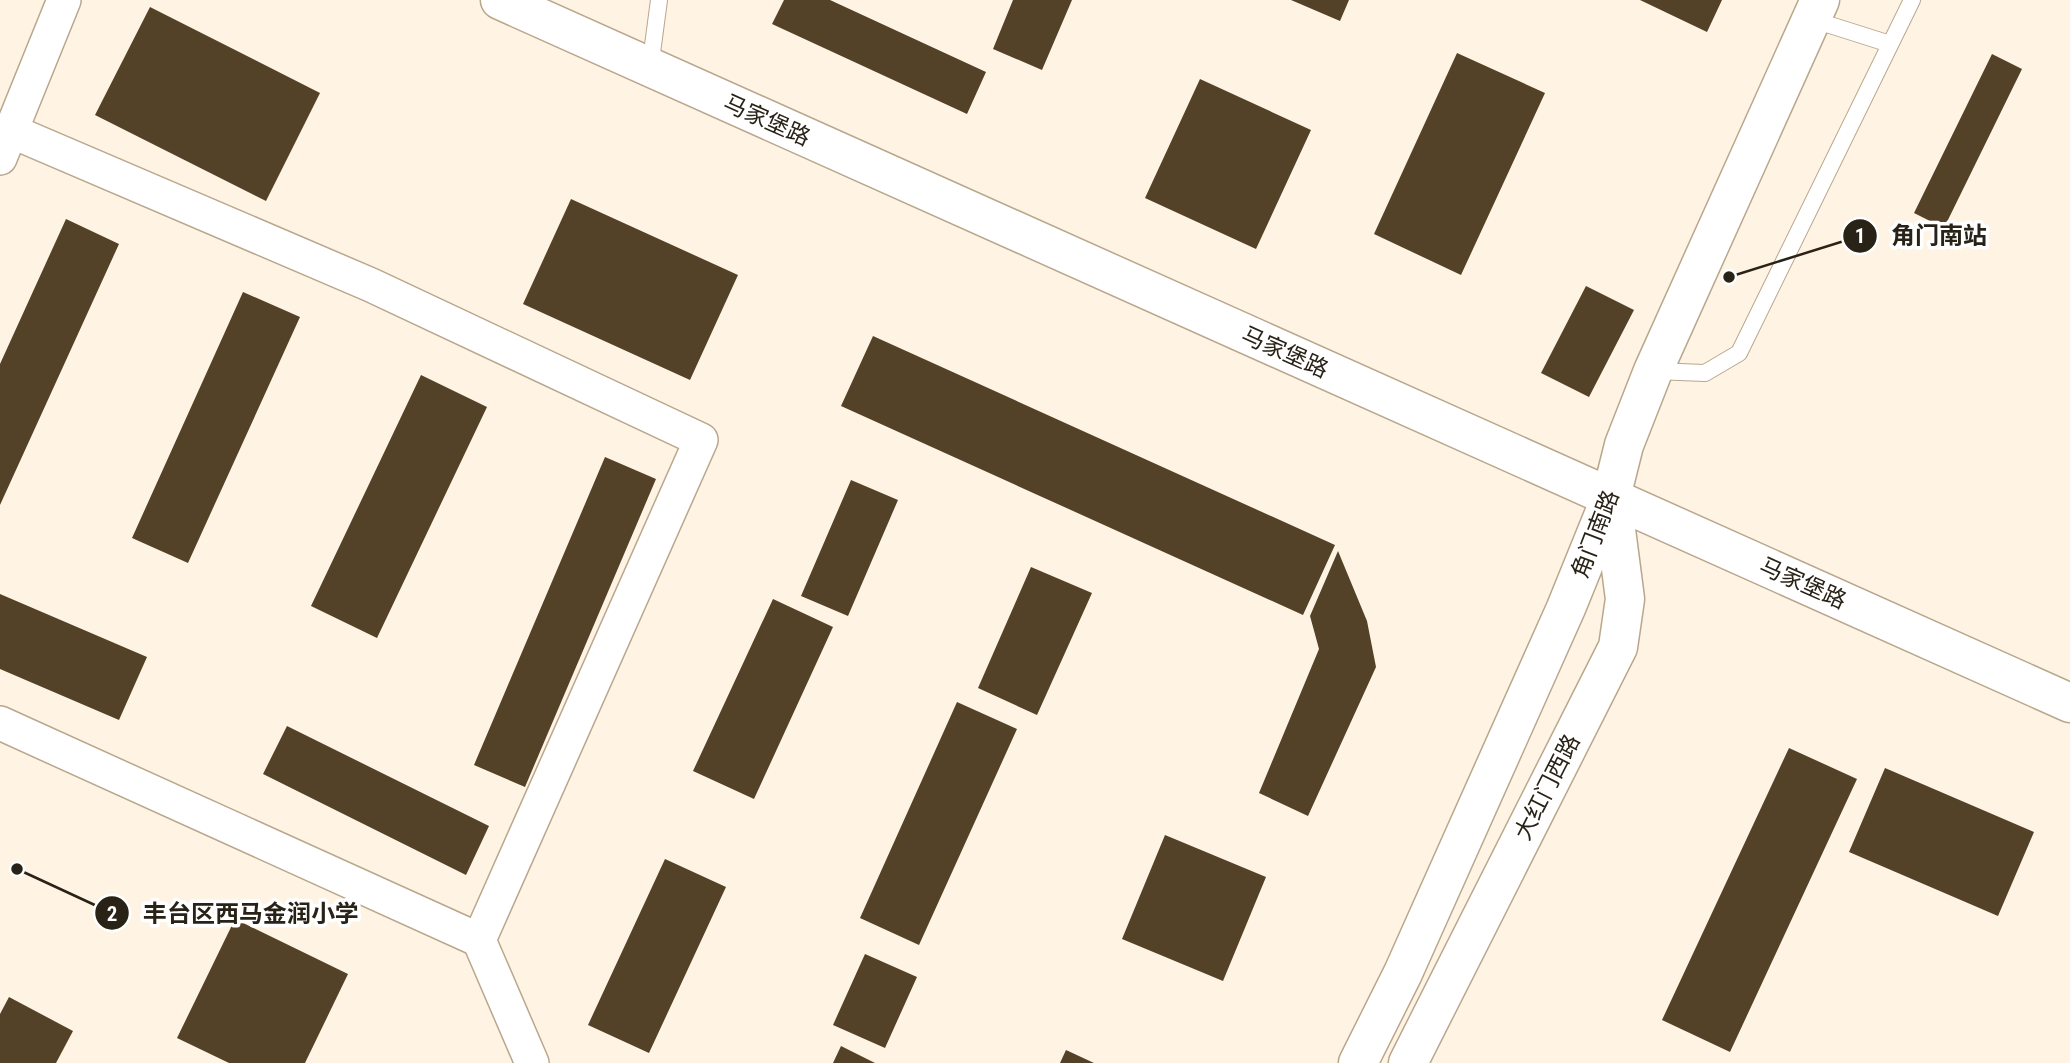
<svg xmlns="http://www.w3.org/2000/svg" width="2070" height="1063" font-family="'Roboto Condensed','Noto Sans SC',sans-serif">
<rect width="100%" height="100%" fill="#fff3e3"/>
<!-- building -->
<path fill="#534227" d="M784,0H830L986,72L967,114L772,24Z
M1013,0H1072L1042,70L993,49Z
M1291,0H1349L1340,21Z
M1640,0H1722L1707,32Z
M150,7L320,93L266,201L95,115Z
M1457,53L1545,93L1461,275L1374,234Z
M1992,54L2022,69L1944,228L1914,213Z
M1200,79L1311,130L1256,249L1145,198Z
M571,199L738,275L690,380L523,304Z
M66,219L119,244L0,505V364Z
M1586,286L1634,310L1589,397L1541,373Z
M243,292L300,317L188,563L132,538Z
M873,336L1335,545L1303,615L841,406Z
M421,375L487,407L377,638L311,606Z
M605,457L656,479L525,787L474,765Z
M851,480L898,500L848,616L801,596Z
M1338,551L1367,621L1376,667L1308,816L1259,793L1319,649L1310,616Z
M1031,567L1092,593L1037,715L978,688Z
M0,594L147,657L119,720L0,669Z
M773,599L833,627L754,799L693,771Z
M957,702L1017,729L919,945L860,918Z
M287,726L489,826L466,875L263,774Z
M1789,748L1857,779L1730,1052L1662,1020Z
M1885,768L2034,832L1998,916L1849,852Z
M1165,835L1266,877L1223,981L1122,939Z
M665,859L726,887L649,1053L588,1025Z
M235,919L348,974L305,1063H229L177,1038Z
M865,954L917,977L885,1048L833,1025Z
M9,997L73,1031L56,1063H0V1014Z
M841,1046L875,1063H833Z
M1066,1050L1094,1063H1060Z"/>
<g fill="none" stroke-linecap="round" stroke-linejoin="round">
<!-- lane casing -->
<g stroke="#b9a78d" stroke-width="18">
<path id="lane" d="M1811,19L1890,44
M650,68L659,0
M1654,371L1705,373L1739,353L1912,0"/>
</g>
<!-- street casing -->
<g stroke="#b9a78d" stroke-width="36">
<path id="street" d="M11,131L371,285L701,440L479,940L532,1063
M0,158L64,0
M0,723L479,940"/>
</g>
<!-- secondary casing -->
<g stroke="#b9a78d" stroke-width="41">
<path id="secondary" d="M500,0L2070,703
M1358,1063L1403,973L1566,608L1611,497L1624,445L1653,371L1820,0
M1408,1063L1618,647L1625,599L1612,499"/>
</g>
<!-- lane -->
<use href="#lane" stroke="#fff" stroke-width="16"/>
<!-- street -->
<use href="#street" stroke="#fff" stroke-width="33"/>
<!-- secondary -->
<use href="#secondary" stroke="#fff" stroke-width="38"/>
</g>
<g text-anchor="middle" stroke-width="7" stroke-linejoin="round" paint-order="stroke">
<!-- street labels -->
<g font-size="23" fill="#282217" stroke="#fff">
<text transform="translate(767 120) rotate(24)" y="8">马家堡路</text>
<text transform="translate(1285 352) rotate(24)" y="8">马家堡路</text>
<text transform="translate(1595 534) rotate(-69)" y="8">角门南路</text>
<text transform="translate(1803 583) rotate(24)" y="8">马家堡路</text>
<text transform="translate(1547 787) rotate(-63)" y="8">大红门西路</text>
</g>
</g>
<!-- callouts -->
<path fill="none" stroke="#282217" stroke-width="2.5" d="M1729 277L1860 236M17 869L112 913"/>
<g fill="#282217" stroke="#fff" stroke-width="2.5">
<circle cx="1729" cy="277" r="7"/>
<circle cx="17" cy="869" r="7"/>
<circle cx="1860" cy="236" r="18"/>
<circle cx="112" cy="913" r="18"/>
</g>
<g font-size="21" text-anchor="middle" font-weight="bold" fill="#fff">
<text x="1860" y="243">1</text>
<text x="112" y="921">2</text>
</g>
<g font-size="24" text-anchor="middle" font-weight="bold" fill="#282217" stroke="#fff" stroke-width="7" stroke-linejoin="round" paint-order="stroke">
<text x="1939" y="244">角门南站</text>
<text x="251" y="922">丰台区西马金润小学</text>
</g>
</svg>
